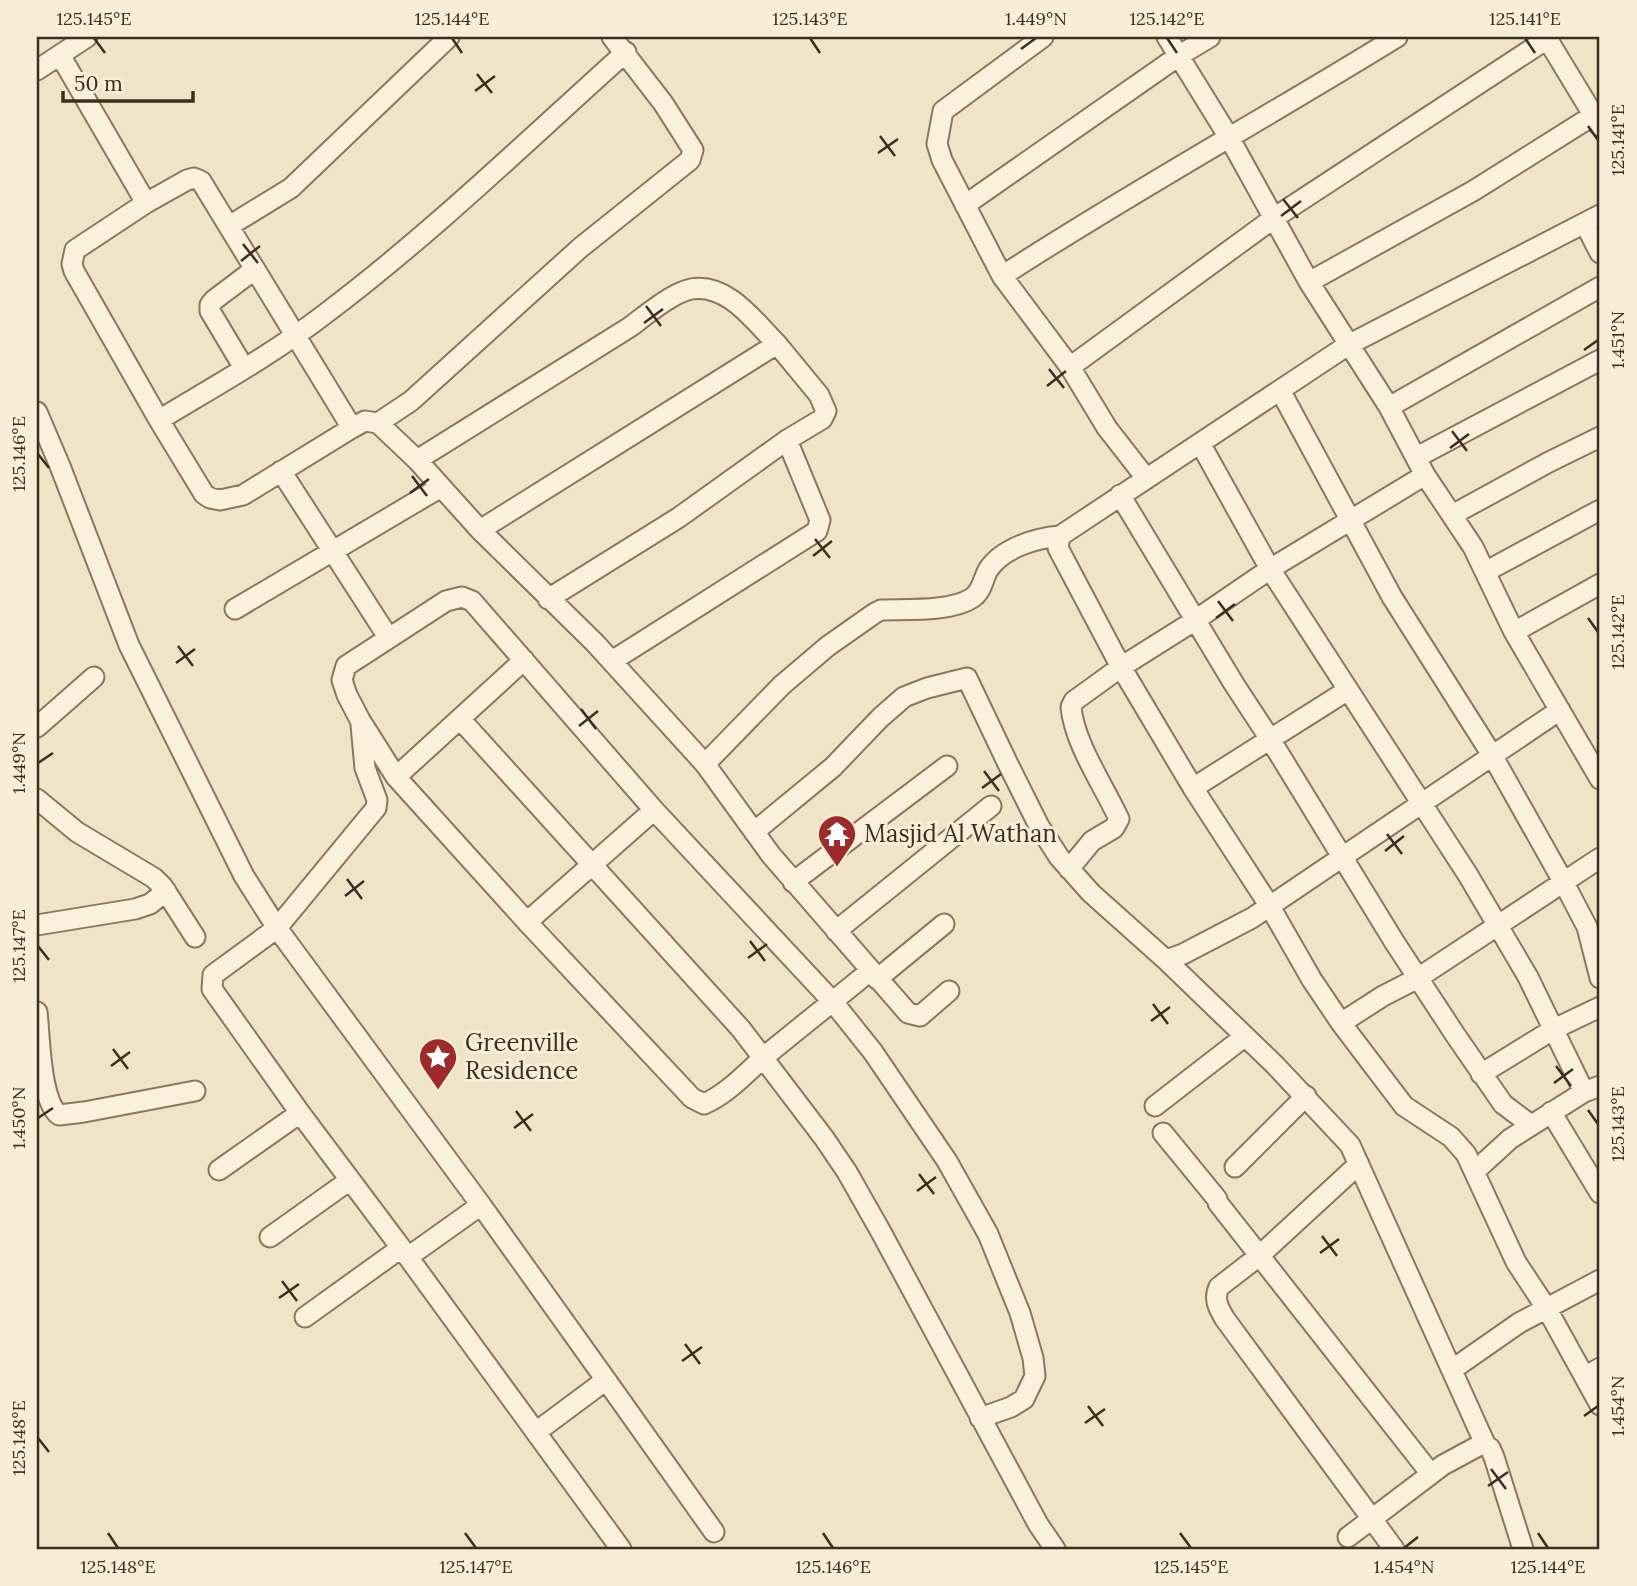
<svg xmlns="http://www.w3.org/2000/svg" width="1637" height="1586" font-family="Lora,serif">
<rect width="100%" height="100%" fill="#f0e4c8"/>
<g fill="none" stroke-linecap="round" stroke-linejoin="round">
<!-- minor casing -->
<g stroke="#8d765c" stroke-width="23">
<path id="minor" d="M1043,37L943,111L937,144L942,160L1002,276L1070,367L1107,428L1146,478
M1167,37L1230,139L1309,282L1389,407L1425,475L1473,547L1514,632L1600,779
M1546,37L1600,126
M60,55L146,203
M37,70L87,37
M965,205L1180,55L1210,37
M1585,224L1600,253
M229,226L291,188L449,37
M1002,276C1131,192 1266,118 1397,37
M1309,282L1473,191L1594,115
M1070,367L1274,218L1550,37
M244,368L210,311V305L214,300L255,269
M1280,390L1392,597L1492,755L1564,883L1587,927L1600,978
M1389,407L1600,287
M37,412L60,466L129,645L244,876L277,928L481,1205L408,1257L300,1113L212,989L213,975L277,928L376,808L377,800L365,768L361,725
M159,420C215,386 273,354 325,314C431,234 527,141 626,52
M378,423L411,401L580,248L690,160L693,150L663,103L612,37
M352,428L201,181L194,178L187,180L146,203L75,250L72,264L74,271L159,420L204,494L210,498L220,500L243,495L352,428L365,421L378,423L417,460L480,530L595,643L705,764L771,855L908,1013L920,1016L949,991
M1200,443L1270,569L1468,875L1528,977L1584,1092L1600,1086
M1417,457L1600,360
M417,460L630,327C646,315 672,293 691,289C728,283 754,321 777,344
M281,471L388,637
M1120,495L1234,684L1270,739L1395,943L1456,1036L1503,1104L1531,1125
M1452,515L1549,462L1600,437
M480,530L777,344L819,395L826,411L822,419L787,440L678,518L548,599
M1060,536L1058,548L1121,667L1193,788L1269,905L1312,980L1341,1023L1404,1106L1451,1137L1466,1154L1516,1262L1547,1309L1600,1405
M1485,572L1600,510
M235,609L441,487
M1514,632L1600,584
M612,661L817,531L820,520L787,440
M460,719L741,1029L824,1138L847,1172L881,1232L1038,1524L1055,1549
M37,727L94,677
M705,764L782,685L828,646L875,613L881,610C906,609 951,612 972,598C982,592 983,579 988,570C1002,548 1036,538 1060,536L1348,345L1600,215
M396,777L524,660
M1193,788L1348,690
M37,799L77,832L154,878L163,887L195,937
M754,832L833,767L880,718L904,697L927,688L967,678L1008,764L1039,826L1059,857L1091,893L1166,960L1275,1065L1350,1145L1486,1446
M1069,869L1092,841L1114,828L1119,819C1104,786 1074,743 1071,707L1074,701L1121,667L1194,621L1270,569L1425,475
M793,882L947,766
M527,922L654,810
M37,925L135,909L150,904L166,891
M836,931L991,806
M1166,960L1183,954L1252,918L1560,710
M870,971C835,1000 799,1028 764,1057C745,1074 727,1094 704,1104L692,1098L527,922L396,777L360,720L347,695L342,680L346,666L446,601L462,597L472,601L654,810L833,1002L873,1052L947,1161L988,1234L1020,1313L1033,1358L1035,1376L1024,1399L1011,1407L980,1418
M877,979L944,924
M37,1012C40,1036 40,1100 59,1115L84,1112L195,1091
M1341,1023L1383,996L1418,978L1600,858
M1481,1074L1554,1029L1600,1007
M1155,1106L1244,1037
M1551,1112L1600,1193
M1163,1133L1217,1199
M1359,1164L1259,1256L1219,1287C1213,1299 1219,1309 1225,1319L1394,1549
M1235,1167L1306,1096
M219,1170L300,1113
M1475,1171L1510,1139L1584,1092
M1218,1203L1431,1474
M481,1205L606,1380L536,1432
M270,1237L350,1180
M408,1257L621,1549
M305,1317L401,1248
M1453,1369L1519,1323L1600,1280
M1585,1377L1600,1368
M606,1380L714,1532
M1348,1537L1443,1465L1482,1444L1490,1448L1494,1457L1523,1549"/>
</g>
<!-- minor -->
<use href="#minor" stroke="#faf1dc" stroke-width="19"/>
</g>
<!-- ticks -->
<path fill="none" stroke="#3d2e20" stroke-width="2.5" d="M94,38L105,53M452,38L462,53M810,38L820,53M1167,38L1177,53M1525,38L1535,53M1021,49L1036,38M477,74L492,93M475,91L495,76M1588,126L1598,140M880,136L895,156M878,153L898,139M1283,199L1298,218M1281,216L1301,201M243,244L258,263M241,261L260,246M646,306L661,326M644,323L663,309M1584,350L1598,340M1049,369L1064,388M1047,386L1066,371M1452,431L1467,451M1450,448L1469,434M38,454L49,468M412,476L427,496M410,493L429,479M815,539L830,558M813,556L832,541M1218,601L1233,621M1216,618L1235,604M1588,618L1598,632M178,646L193,666M176,663L195,649M581,709L596,729M579,726L598,711M38,763L53,753M984,771L999,791M982,788L1001,774M1387,834L1402,854M1385,851L1404,836M347,879L362,899M345,896L364,881M750,941L765,961M38,946L49,960M748,958L767,944M1153,1004L1168,1024M1151,1021L1170,1007M113,1049L128,1069M111,1066L130,1052M1556,1066L1571,1086M1554,1083L1573,1069M1588,1110L1598,1124M516,1111L531,1131M38,1118L53,1108M514,1128L533,1114M919,1174L934,1194M917,1191L936,1177M1322,1236L1337,1256M1320,1253L1339,1239M282,1281L297,1301M279,1298L299,1284M685,1344L700,1364M682,1361L702,1347M1088,1406L1103,1426M1584,1416L1598,1406M1085,1423L1105,1409M38,1438L49,1452M1491,1469L1506,1489M1488,1486L1508,1472M108,1533L118,1548M465,1533L476,1548M823,1533L833,1548M1180,1533L1191,1548M1538,1533L1548,1548M1404,1548L1418,1537"/>
<!-- icons -->
<defs>
<g id="temple-pin" transform="scale(2.0125)"><path d="M0 17L-7.5 6A9.5 9.5 0 1 1 7.5 6Z" fill="#9e2a2b" stroke="#f7eed8"/><path d="M0-6L5-2H3V0L6.5 2.5H4V6H1.5V3h-3V6H-4V2.5H-6.5L-3 0V-2H-5Z" fill="#fff"/></g>
<g id="sight-pin" transform="scale(2.0125)"><path d="M0 17L-7.5 6A9.5 9.5 0 1 1 7.5 6Z" fill="#9e2a2b" stroke="#f7eed8"/><path d="M0-6L1.8-2.2L6-1.7L2.9 1.2L3.7 5.4L0 3.3L-3.7 5.4L-2.9 1.2L-6-1.7L-1.8-2.2Z" fill="#fff"/></g>
</defs>
<g fill-rule="evenodd">
<use href="#temple-pin" x="837" y="834"/>
<use href="#sight-pin" x="438" y="1057"/>
</g>
<g text-anchor="middle" stroke-width="6" stroke-linejoin="round" paint-order="stroke">
<!-- poi labels -->
<g font-size="24" fill="#3d2e20" stroke="#f7eed8" text-anchor="start">
<text x="864" y="842">Masjid Al Wathan</text>
<text x="465" y="1051">Greenville<tspan x="465" dy="28">Residence</tspan></text>
</g>
</g>
<!-- border -->
<rect width="1637" height="1586" fill="none" stroke="#f7eed8" stroke-width="77"/>
<!-- scale -->
<path d="M63 91v10h130v-10" fill="none" stroke="#3d2e20" stroke-width="3.5"/>
<text x="74" y="91" font-size="21" fill="#3d2e20" stroke="#f7eed8" stroke-width="5" paint-order="stroke">50 m</text>
<rect x="38" y="38" width="1560" height="1510" fill="none" stroke="#3d2e20" stroke-width="2.5"/>
<g font-size="18" text-anchor="middle" fill="#3d2e20">
<text x="94" y="25">125.145°E</text>
<text x="452" y="25">125.144°E</text>
<text x="810" y="25">125.143°E</text>
<text x="1036" y="25">1.449°N</text>
<text x="1167" y="25">125.142°E</text>
<text x="1525" y="25">125.141°E</text>
<text transform="translate(1618 140) rotate(-90)" y="6">125.141°E</text>
<text transform="translate(1618 340) rotate(-90)" y="6">1.451°N</text>
<text transform="translate(19 454) rotate(-90)" y="6">125.146°E</text>
<text transform="translate(1618 632) rotate(-90)" y="6">125.142°E</text>
<text transform="translate(19 763) rotate(-90)" y="6">1.449°N</text>
<text transform="translate(19 946) rotate(-90)" y="6">125.147°E</text>
<text transform="translate(19 1118) rotate(-90)" y="6">1.450°N</text>
<text transform="translate(1618 1124) rotate(-90)" y="6">125.143°E</text>
<text transform="translate(1618 1406) rotate(-90)" y="6">1.454°N</text>
<text transform="translate(19 1438) rotate(-90)" y="6">125.148°E</text>
<text x="118" y="1573">125.148°E</text>
<text x="476" y="1573">125.147°E</text>
<text x="833" y="1573">125.146°E</text>
<text x="1191" y="1573">125.145°E</text>
<text x="1404" y="1573">1.454°N</text>
<text x="1548" y="1573">125.144°E</text>
</g>
</svg>
